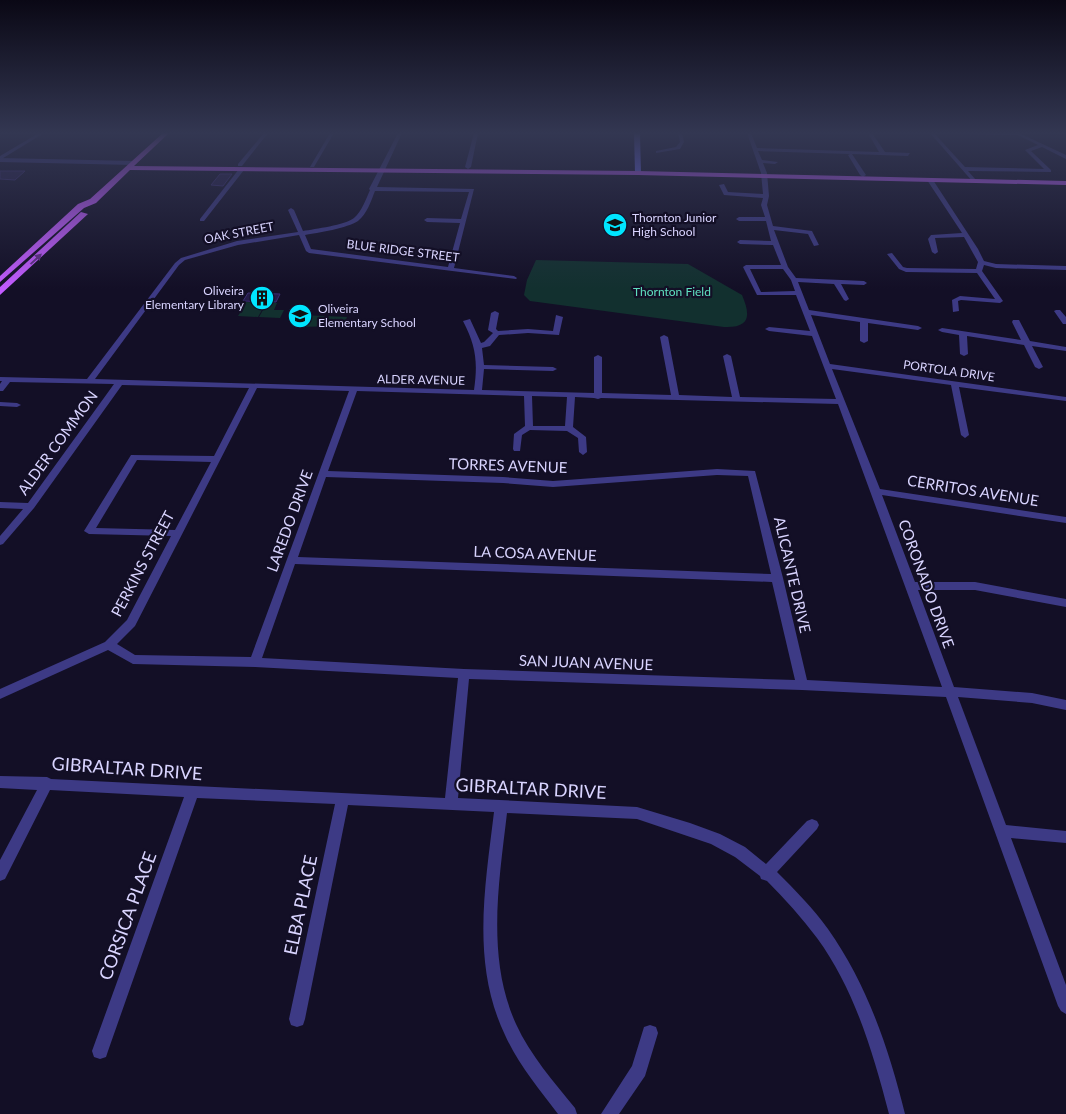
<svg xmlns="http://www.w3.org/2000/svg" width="1066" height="1114" font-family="Lato,sans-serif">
<rect width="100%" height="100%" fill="#130f26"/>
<!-- green -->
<path fill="#12302f" d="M536,260L688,264L742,295C751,316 750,328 724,327L530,301L524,295L527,280Z
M246,302L266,303L258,317L238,316Z
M267,303H277L274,310H284L280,318L259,317Z
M301,315L347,317L344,326L295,327Z"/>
<!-- building -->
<path fill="#241b47" stroke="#3b2d73" d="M0,171H25L15,180L0,179Z
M220,174H232L223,186L211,185Z
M248,293L280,294L276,302L243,301Z"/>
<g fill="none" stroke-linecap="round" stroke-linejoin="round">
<!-- minor -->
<path fill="#3d3a85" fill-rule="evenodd" d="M39,133H44L0,160V156Z
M264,133H268L242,166H238V164Z
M330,133H334L314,167H310Z
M398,133H402L377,187L474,189L454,268L514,276L517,278L516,279L309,253L306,251L299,235L238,245L185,260L179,265L95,379L474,390C478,362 476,346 463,321L470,319L481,343L484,342L493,333L488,330L491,313L495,311L499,313L496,329L498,331L528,329L553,331L556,315L563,317L559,335L528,333L499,335L490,346L482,348L484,365L553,367L557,369L553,371L484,369L482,390L594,393V357L598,355L602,357V393L671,395L660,337L664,335L668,337L679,395L732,397L723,356L727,354L731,356L740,397L836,399L812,336L769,331L765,329L769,327L810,331L796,295H757L743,267L746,265H781L773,245L740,244L737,242L740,240L771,241L766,221H739L736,219L739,217H765L761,205L763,198L724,195L719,185L724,184L728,192L763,194L761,173L747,133H751L757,148L879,152L868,133H872L885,152L910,153L908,156L852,154L866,175L863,177L860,175L848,155L850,154L758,151L762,160L778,162L775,164L763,163L767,173L769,196L767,205L773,226L812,231L819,245L814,246L808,234L774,230L788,267L796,278L864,281L867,283L864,285L841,284L849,299L846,301L844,300L834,284L798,282L809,310L918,326L922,328L918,330L868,323V341L864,343L860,341V322L811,315L830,364L1066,397V401L959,387L969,435L965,438L961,435L951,385L832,369L880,489L1066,517V523L882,495L915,582H975L1066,599V607L975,590H918L954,687L1032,693L1066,700V710L1032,703L958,697L1006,825L1066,831V843L1011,838L1066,985V1014L1061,1011L1058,1006L946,697L802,690L469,679L458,798L637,807L690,823L720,834L745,847L766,864L807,821L812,819L817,821L819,825L817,829L777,872C795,890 813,908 828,929C867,984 889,1049 905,1114H889C873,1053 855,990 817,938C802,918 785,899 767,881L761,879L760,876L735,857L711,844L637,819L507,813C499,882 486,958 516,1024C530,1055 554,1082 575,1108L577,1114H558C539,1089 518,1064 505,1035C471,964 485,887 494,812L348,805L305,1019L303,1025L297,1027L291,1025L289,1019L335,804L197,798L108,1051L106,1057L100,1059L94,1057L92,1051L184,797L50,790L5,879L0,881V860L37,790L0,788V776L47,777L51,779L445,798L458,678L255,667L133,664L108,650L0,699V689L105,642L127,620L171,536L89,534L84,531L131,455L214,456L249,388L122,385L34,508L3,544L0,545V536L23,509L0,508V502L28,503L114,384L10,382L3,391H0V384L2,381H0V377L87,379L175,263L181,258L237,241L298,232L288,210L291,208L294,210L303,231C315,229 345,225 354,218C362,211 366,199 370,190L369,189ZM375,191L469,192L461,219L427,218L424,220L427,222L460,223L448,267L311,249L305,235C317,233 348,228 358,221C367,214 371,201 375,191ZM750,269H783L791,280L795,291L761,292ZM257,388L349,391L251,657L135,655L117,644L135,626ZM357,391L524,396L525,426L514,434L513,449L514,451H520L522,435L530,430L567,431L578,438L579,452L583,455L587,452L586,437L573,427L575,397L594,398L598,399L601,398L838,404L942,687L807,680L783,578L755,471L717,469L553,481L503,477L328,471ZM532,396L567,397L565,426H533ZM137,460L211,462L175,530L96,528ZM717,475L748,476L771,574L298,557L326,477L503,483L553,487ZM295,564L772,582L795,680L464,669L262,658Z
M474,133H478L471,167L468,169L465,167Z
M678,133H682L684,142L680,149L656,153V151L676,147L680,142Z
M930,133H934L965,167L1044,169L1025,150L1038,145L1018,135L947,134L945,133H1019L1066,155V159L1042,147L1031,151L1051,170V172L968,171L976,180L973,182Z
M239,169L244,170L204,221H200V219Z
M930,178L933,180L978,249L984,261L996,264L1066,266V270L996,268L984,265L982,271L1003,301L1000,303L961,300L958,301L959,311L953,312L952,300L960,296L995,299L977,273L906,272L899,269L887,254L892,253L903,267L907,268L976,269L978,262L964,237L935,238L938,252L935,254L932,252L928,239L931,235L962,233L927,180Z
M1056,310H1060L1066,317V324H1063L1054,311Z
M1013,320H1019L1030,341L1066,347V351L1032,346L1043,367L1039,369L1035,367L1024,345L967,336L968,354L964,356L960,354L959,335L942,332L938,330L942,328L1021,340L1012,322Z
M0,402L17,403L21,405L17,407L0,406Z
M650,1025L656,1027L658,1033L645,1076L619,1114H601L632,1066L644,1027Z"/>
<!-- tertiary -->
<path fill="#3d3a85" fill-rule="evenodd" d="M0,158L134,161L137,163L134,165L0,162Z"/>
<!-- secondary -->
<path fill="#6f6bff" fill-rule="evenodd" d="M634,133H640L641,173L638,175L635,173Z"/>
<!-- primary -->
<path fill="#c25bff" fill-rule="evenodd" d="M163,133H169L134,166L638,171L1066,181V185L638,175L130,170L96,203L84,208L0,282V276L78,204L90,199Z
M81,212L88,214L0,295V287Z"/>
</g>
<!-- one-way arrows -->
<defs><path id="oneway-solid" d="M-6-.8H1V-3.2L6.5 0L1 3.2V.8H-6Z" transform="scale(1.25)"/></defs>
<use fill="#623188" href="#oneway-solid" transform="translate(36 259) rotate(-43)"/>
<!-- sky -->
<linearGradient id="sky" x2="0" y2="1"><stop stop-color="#0a0815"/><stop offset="0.46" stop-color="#333752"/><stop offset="1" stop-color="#333752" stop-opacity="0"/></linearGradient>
<rect width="1066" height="289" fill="url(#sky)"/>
<!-- icons -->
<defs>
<g id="school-disc" transform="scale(1.25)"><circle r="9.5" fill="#00e5ff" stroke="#130f26"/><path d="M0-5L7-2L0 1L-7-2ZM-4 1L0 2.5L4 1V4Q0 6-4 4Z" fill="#111"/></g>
<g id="building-disc" transform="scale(1.25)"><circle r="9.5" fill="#00e5ff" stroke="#130f26"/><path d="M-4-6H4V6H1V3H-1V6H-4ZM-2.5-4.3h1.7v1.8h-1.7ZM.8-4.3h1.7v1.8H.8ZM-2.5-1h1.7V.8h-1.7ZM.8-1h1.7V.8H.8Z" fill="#111"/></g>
</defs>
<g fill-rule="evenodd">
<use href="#school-disc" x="615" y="225"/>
<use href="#building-disc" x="262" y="298"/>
<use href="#school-disc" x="300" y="316"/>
</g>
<g text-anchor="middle" stroke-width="4.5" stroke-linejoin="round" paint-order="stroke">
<!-- far-poi labels -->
<g font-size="12" fill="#d9d4ff" stroke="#130f26" text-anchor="start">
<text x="632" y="222">Thornton Junior<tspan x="632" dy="14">High School</tspan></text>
<text x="244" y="295" text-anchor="end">Oliveira<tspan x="244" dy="14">Elementary Library</tspan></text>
<text x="318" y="313">Oliveira<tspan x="318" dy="14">Elementary School</tspan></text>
</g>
<!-- far-street labels -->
<g font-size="12" fill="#d9d4ff" stroke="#130f26">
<text transform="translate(239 233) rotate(-11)" y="4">OAK STREET</text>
<text transform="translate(403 251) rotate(7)" y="4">BLUE RIDGE STREET</text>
<text transform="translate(949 371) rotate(8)" y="4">PORTOLA DRIVE</text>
<text transform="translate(421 380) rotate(1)" y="4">ALDER AVENUE</text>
</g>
<!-- far-park labels -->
<g font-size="12" fill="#5fe0c0" stroke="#130f26">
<text x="672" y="296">Thornton Field</text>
</g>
<!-- street labels -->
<g font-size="15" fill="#d9d4ff" stroke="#130f26">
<text transform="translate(58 443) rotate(-54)" y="5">ALDER COMMON</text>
<text transform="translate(508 466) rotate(2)" y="5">TORRES AVENUE</text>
<text transform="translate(973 491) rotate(9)" y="5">CERRITOS AVENUE</text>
<text transform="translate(290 521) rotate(-70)" y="5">LAREDO DRIVE</text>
<text transform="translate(535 554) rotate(2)" y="5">LA COSA AVENUE</text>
<text transform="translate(143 564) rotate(-62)" y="5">PERKINS STREET</text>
<text transform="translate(792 575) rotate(77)" y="5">ALICANTE DRIVE</text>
<text transform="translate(926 584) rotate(70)" y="5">CORONADO DRIVE</text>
<text transform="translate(586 663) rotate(2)" y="5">SAN JUAN AVENUE</text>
</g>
<!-- near-street labels -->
<g font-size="18" fill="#d9d4ff" stroke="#130f26">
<text transform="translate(127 769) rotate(4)" y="6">GIBRALTAR DRIVE</text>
<text transform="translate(531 789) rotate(3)" y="6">GIBRALTAR DRIVE</text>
<text transform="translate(301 905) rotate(-78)" y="6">ELBA PLACE</text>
<text transform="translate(128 916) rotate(-70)" y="6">CORSICA PLACE</text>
</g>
</g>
</svg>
